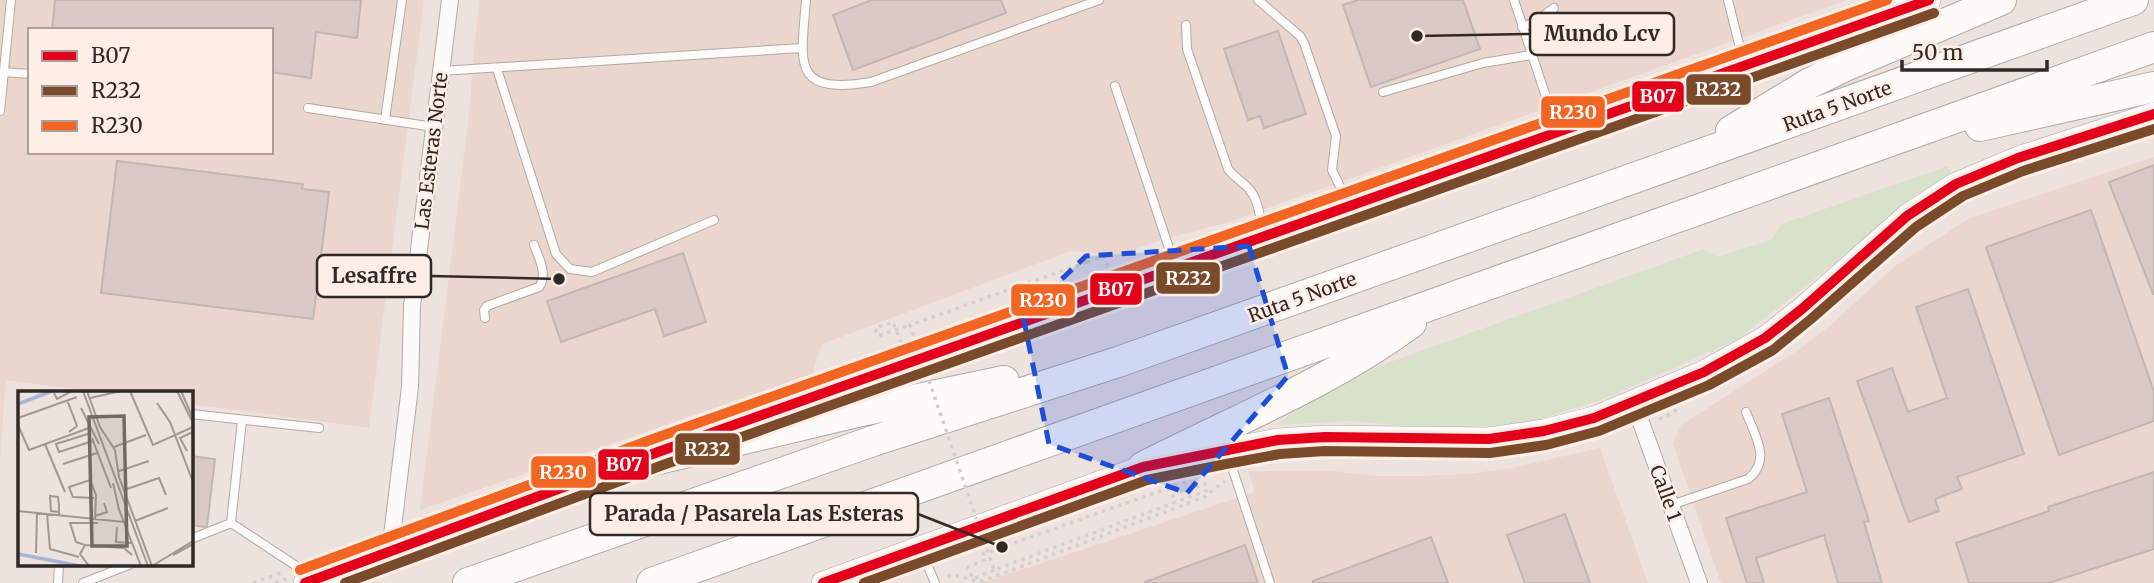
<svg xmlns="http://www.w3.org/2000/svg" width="2154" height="583" font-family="Merriweather,serif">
<rect width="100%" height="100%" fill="#ede2dd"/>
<!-- built -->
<path fill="#ead6cd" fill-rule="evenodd" d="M0,0H424L369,428L191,404V392H98L6,380L0,460ZM30,30H271V152H30Z
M480,0H1847L1229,222L1165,239L1117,255L1071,251L822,344L812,374L420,510L470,106L473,57Z
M2154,157V583H1721L1673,444L1681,425L1797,351L1831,325L1895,266L1970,218Z
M1600,448L1648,583H982L1255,492L1248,471H1334L1376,476H1422L1467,474L1512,468Z"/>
<!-- green -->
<path fill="#d8e1ca" d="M1948,166L1952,174L1923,194L1738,339L1604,399L1527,423L1443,429L1350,421L1276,425L1331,388L1379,366L1704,249L1717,257L1771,240L1782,224Z"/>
<!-- building -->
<path fill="#dac9c5" stroke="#c0b7b4" stroke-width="2" d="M55,0H361L357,38L316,32L311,78L271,72V30H52Z
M872,0H1001L1006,13L853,70L833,15Z
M1358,0H1463L1480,49L1371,87L1343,5Z
M1278,31L1306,114L1264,128L1260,116L1248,120L1224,49Z
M117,161L303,184L302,189L329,192L313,319L101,293Z
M2154,165V294H2153L2109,182Z
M2091,210L2154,392V421L2059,455L1986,247Z
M683,253L706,322L664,336L655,309L561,342L547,301Z
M1968,289L2024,454L1957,477L1962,489L1935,499L1939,511L1909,522L1857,381L1892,368L1908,412L1947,398L1916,307Z
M1829,398L1869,521L1864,522L1882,583H1838L1824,535L1756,558L1764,583H1747L1726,518L1807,492L1782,414Z
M191,456L215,459L207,526L204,527L191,525Z
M2154,472V549L2049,583H1969L1956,543L2049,511L2048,507Z
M1565,514L1590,583H1525L1507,535Z
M1431,537L1448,583H1313V581Z
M1245,545L1258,583H1145V582Z"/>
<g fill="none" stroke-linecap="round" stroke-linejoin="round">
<!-- lane casing -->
<g stroke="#b1a9a5" stroke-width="10">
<path id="lane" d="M806,0C801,64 791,95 871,82L1099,0
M1258,0L1300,36L1304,43L1336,136L1332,170L1349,205
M1514,0L1557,130
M1728,0L1740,48L1742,65
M1186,25L1187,49L1228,169C1234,177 1243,182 1249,189C1260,201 1259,219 1264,233
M1522,27L1535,22L1554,8
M497,69L556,254L570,269L592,272L714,220
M441,71L802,48
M3,72L30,74
M1115,86L1175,266
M1383,92L1483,63L1531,55
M308,108L434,127
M0,111L11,0
M385,120L402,0
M485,318L484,310L487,306L539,287C548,275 539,258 534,245
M191,414L319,428
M1225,453L1234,473L1270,583
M1671,505L1748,479C1772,460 1755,436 1746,412
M231,523L242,420
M231,523L313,577
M191,539L231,523
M921,550L935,583
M58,583L59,564
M83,583L131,564"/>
</g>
<!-- street casing -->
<g stroke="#b1a9a5" stroke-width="18">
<path id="street" d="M1634,403L1699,583
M390,552L410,387L412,306L450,0"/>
</g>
<!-- secondary casing -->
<g stroke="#b1a9a5" stroke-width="24">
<path id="secondary" d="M695,438L1929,0
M305,583L624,465
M823,583L1143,467L1223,450L1278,440L1325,437L1489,439L1544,431L1594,418L1704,372L1765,338L1802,309L1907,216L1956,184L2018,158L2154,114"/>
</g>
<!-- highway casing -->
<g stroke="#b1a9a5" stroke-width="32">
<path id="highway" d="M1980,126L2154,87
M1731,131L1810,83L1845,66L2001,0
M1143,467C1233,421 1330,383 1411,323
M608,471L866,410L1004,381
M468,583L873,441L1118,362L2133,0
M652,583L2154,47"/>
</g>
<!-- path -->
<path stroke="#d3cfce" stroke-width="3.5" stroke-dasharray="3.5 5" stroke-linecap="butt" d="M1087,262L1104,256L1109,270
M901,343L893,322L875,328L878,336L910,325
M1659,419L1673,413L1681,405
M1169,487L1173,496L1178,493
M994,570L973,579L968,567L985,560L983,554L1191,480
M947,576C960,573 970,582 983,581L1191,502L1206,496L1225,481
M253,583L281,573
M275,583L286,579"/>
<!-- lane -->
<use href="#lane" stroke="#fcfbfa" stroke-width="8"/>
<!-- street -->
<use href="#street" stroke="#fcfbfa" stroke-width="16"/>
<!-- secondary -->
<use href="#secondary" stroke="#fcfbfa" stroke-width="23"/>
<!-- highway -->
<use href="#highway" stroke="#fcfbfa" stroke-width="30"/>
<!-- path-bridge -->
<path stroke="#d3cfce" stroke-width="3.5" stroke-dasharray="3.5 5" stroke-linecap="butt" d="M1087,262L910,325L994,570L1208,490L1205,484L1178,493"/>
<!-- bus-1 casing -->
<g stroke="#feeee6" stroke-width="16">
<path id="bus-1" d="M305,583L658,452L1929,0
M823,583L1143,467L1278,440L1325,437L1489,439L1544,431L1594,418L1704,372L1765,338L1802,309L1907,216L1956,184L2018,158L2154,114"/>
</g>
<!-- bus-2 casing -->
<g stroke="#feeee6" stroke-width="16">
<path id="bus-2" d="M345,583L663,465L1934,13
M864,583L1147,480L1226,464L1280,454L1325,451L1490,453L1546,445L1599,431L1709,385L1773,350L1811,319L1916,227L1963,196L2023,171L2154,129"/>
</g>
<!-- bus-3 casing -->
<g stroke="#feeee6" stroke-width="16">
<path id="bus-3" d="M300,570L653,439L1887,0"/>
</g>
<!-- bus-1 -->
<use href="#bus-1" stroke="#e2001a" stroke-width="10"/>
<!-- bus-2 -->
<use href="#bus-2" stroke="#7a4b2a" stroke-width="10"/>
<!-- bus-3 -->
<use href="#bus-3" stroke="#f26522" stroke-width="10"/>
</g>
<!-- marked area -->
<path fill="#1d4ed8" fill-opacity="0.2" stroke="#1d4ed8" stroke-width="5" stroke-dasharray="14 9" stroke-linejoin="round" d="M1249,246L1288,376L1187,493L1049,444L1023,316L1086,256Z"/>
<g text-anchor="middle" stroke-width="5" stroke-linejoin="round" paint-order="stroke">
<!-- street labels -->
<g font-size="19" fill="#302925" stroke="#feeee6">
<text transform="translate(1837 106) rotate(-20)" y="7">Ruta 5 Norte</text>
<text transform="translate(431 151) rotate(-83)" y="7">Las Esteras Norte</text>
<text transform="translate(1302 297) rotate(-20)" y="7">Ruta 5 Norte</text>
<text transform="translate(1666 493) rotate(70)" y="7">Calle 1</text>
</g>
</g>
<!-- overview -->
<g transform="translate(18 391)">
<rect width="175" height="175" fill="#ede2dd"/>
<path fill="none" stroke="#a6b7d5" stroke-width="3.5" d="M0,13L34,0M0,163L62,175"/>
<path fill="none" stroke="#a19893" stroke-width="2" d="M65,0L130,175M69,0L82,36L97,59L101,86L134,175M112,0L135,54L175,36M159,0L175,32M163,0L174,25M36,2L39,8L54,0M72,7L103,0M49,9L59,35L51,41M139,12L152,31L175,91M63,17L81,53M0,27L59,6M0,34L11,59L71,37M73,42L38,53L41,61L75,50M74,47L93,97M27,53L47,101M96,56L128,44M169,60L162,47L175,41M45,73L79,62M101,80L131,70M95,92L101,118M106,99L141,87L148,104M76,107L55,106L51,96L72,89L78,104L77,129M100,116L123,175M0,120L106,131M41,121L33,120L32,105L40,106L41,114V125M29,123L32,158L61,166M77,125L89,121L86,112M117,130L150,117M99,136L98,151L114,152M67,154L58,151L52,132H80M18,162L19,122M155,164L175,153M71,175L62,163L67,154L106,157L114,164M134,175L175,150"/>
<path fill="#726a65" fill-opacity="0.15" stroke="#726a65" stroke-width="3.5" d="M106,25L109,155H74L71,26Z"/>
<rect width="175" height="175" fill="none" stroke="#302925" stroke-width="3.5"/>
</g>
<!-- callouts -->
<path fill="none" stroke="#302925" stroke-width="2.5" d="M1417 36L1530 34M559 279L431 276M1002 547L918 514"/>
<g fill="#302925" stroke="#feeee6" stroke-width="2.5">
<circle cx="1417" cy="36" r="7"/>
<circle cx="559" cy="279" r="7"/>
<circle cx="1002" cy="547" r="7"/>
</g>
<g fill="#feeee6" stroke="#302925" stroke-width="2.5">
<rect x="1530" y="13" width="144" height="42" rx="7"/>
<rect x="317" y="255" width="114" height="42" rx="7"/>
<rect x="590" y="493" width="328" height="42" rx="7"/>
</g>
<g font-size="21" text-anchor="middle" font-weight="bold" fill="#302925">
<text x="1602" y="41">Mundo Lcv</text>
<text x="374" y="283">Lesaffre</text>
<text x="754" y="521">Parada / Pasarela Las Esteras</text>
</g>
<g stroke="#feeee6" stroke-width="2.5">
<rect x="1685" y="73" width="67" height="33" rx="7" fill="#7a4b2a"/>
<rect x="1631" y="80" width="54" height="33" rx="7" fill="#e2001a"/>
<rect x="1540" y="95" width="66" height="34" rx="7" fill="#f26522"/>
<rect x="1155" y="261" width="66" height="34" rx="7" fill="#7a4b2a"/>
<rect x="1089" y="272" width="54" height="34" rx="7" fill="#e2001a"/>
<rect x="1010" y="283" width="66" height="34" rx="7" fill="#f26522"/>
<rect x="674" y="432" width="67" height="34" rx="7" fill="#7a4b2a"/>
<rect x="597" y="448" width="53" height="33" rx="7" fill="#e2001a"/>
<rect x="530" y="455" width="67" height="34" rx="7" fill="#f26522"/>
</g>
<g font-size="19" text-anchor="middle" font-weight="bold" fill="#fff">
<text x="1718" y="96">R232</text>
<text x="1658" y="103">B07</text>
<text x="1573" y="119">R230</text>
<text x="1188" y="285">R232</text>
<text x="1116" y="296">B07</text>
<text x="1043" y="307">R230</text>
<text x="707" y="456">R232</text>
<text x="624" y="471">B07</text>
<text x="563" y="479">R230</text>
</g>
<!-- legend -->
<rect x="28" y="28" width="245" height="126" fill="#feeee6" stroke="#ac9f99" stroke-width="2"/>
<rect x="42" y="51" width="35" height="10" fill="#e2001a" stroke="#ac9f99" stroke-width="2"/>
<text x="91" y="63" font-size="21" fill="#302925">B07</text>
<rect x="42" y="86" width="35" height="10" fill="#7a4b2a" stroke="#ac9f99" stroke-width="2"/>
<text x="91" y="98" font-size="21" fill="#302925">R232</text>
<rect x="42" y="121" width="35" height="10" fill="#f26522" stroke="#ac9f99" stroke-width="2"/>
<text x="91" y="133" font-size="21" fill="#302925">R230</text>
<!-- scale -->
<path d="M1902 60v10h145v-10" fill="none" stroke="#302925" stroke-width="3.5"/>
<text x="1912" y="60" font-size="21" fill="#302925" stroke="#feeee6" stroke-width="5" paint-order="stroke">50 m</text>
</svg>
